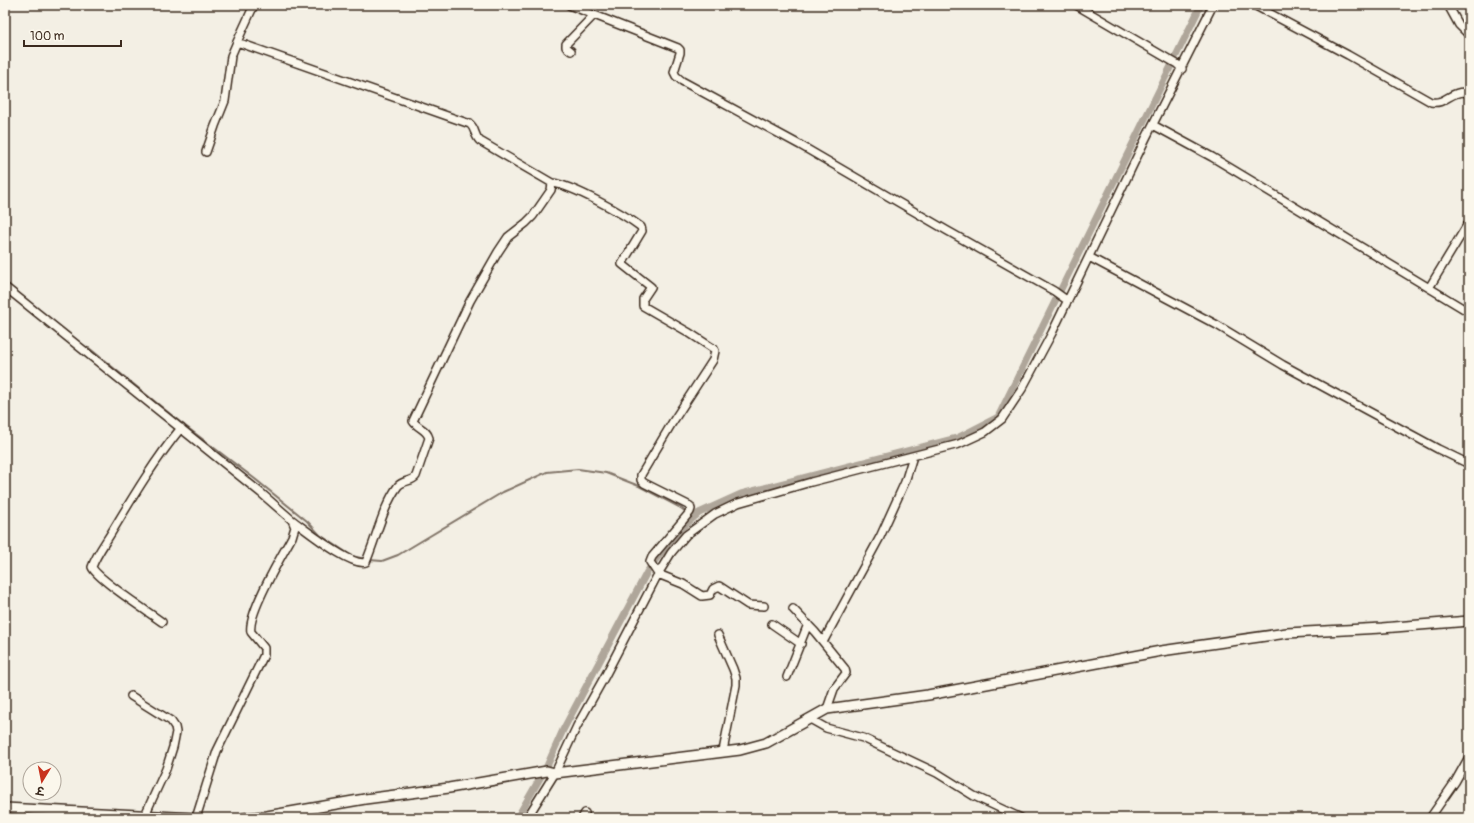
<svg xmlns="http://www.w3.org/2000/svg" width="1474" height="823" font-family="Pangolin,'Playpen Sans Deva',sans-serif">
<rect width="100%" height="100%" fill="#f3efe4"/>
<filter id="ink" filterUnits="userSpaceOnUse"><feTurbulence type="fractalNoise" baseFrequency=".025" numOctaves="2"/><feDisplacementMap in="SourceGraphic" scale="8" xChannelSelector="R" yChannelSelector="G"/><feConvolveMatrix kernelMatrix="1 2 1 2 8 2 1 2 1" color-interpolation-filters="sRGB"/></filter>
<g filter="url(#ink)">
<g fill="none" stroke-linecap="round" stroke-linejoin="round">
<!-- stream -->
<path stroke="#817468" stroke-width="2" d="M89,348L180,422L255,479L307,521L320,535L352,556L365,559
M369,560L382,561L398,555L503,492L547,472L578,469L606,473L639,486L681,508L693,518"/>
<!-- canal -->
<path stroke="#afa69a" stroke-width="7" d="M517,818L547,766L563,730L647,572L656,559L680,529L699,513L741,494L957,438L998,417L1201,5"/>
<!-- minor casing -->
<g stroke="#3b2a1e" stroke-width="10">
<path id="minor" d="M254,5L237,42L470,124C476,129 474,136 480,141L552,183L551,190L533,216L526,223L508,237L498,252L470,301L413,421C417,428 427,429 429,438L416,476C412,482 403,480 398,486C383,506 376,539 366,562C352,568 305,529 292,520
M569,5L678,48L680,50V53L674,72L676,76L682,81L800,145L946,230L1054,291L1068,301
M1076,5L1177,64L1182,69
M1254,5L1348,55L1431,102C1447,105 1450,89 1469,93
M1448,5L1459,25L1469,35
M5,8L6,5
M571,51L566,47V44L594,15
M1153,125L1212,157L1469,312
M206,152L215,126L225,101L231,56L237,42
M552,183C572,185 624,214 641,227L642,231L622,264L651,287L643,299V306L688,332L714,349L715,351L713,360L672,423L641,475V480L644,483L690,506L691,509L690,512L652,557L650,562L658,574L683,584L702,596L710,595L713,589L719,586L748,605L764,606
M1089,257L1217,325L1283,365L1438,449L1469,464
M5,287L261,493L292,520L295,527L292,537C282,555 247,614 251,632L264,648V655L217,751L196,818
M1429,288L1469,222
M793,609L815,632L845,669L846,673L834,689L827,709
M162,622C150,613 96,578 92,567C96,555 106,542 113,530C134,495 155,460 181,428
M772,624L801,644
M718,635L733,669L736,678V685L723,751
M823,642L880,537L905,482L913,456
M787,677L808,624
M131,696L171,721L175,727L176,732L173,747L166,769L145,815
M810,719L826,728L863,738L937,773L974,796L1021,818
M527,818L555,773L577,726L605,676L658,574L671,553L686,535L715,514L738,503L811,482L959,444L985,432L1002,419L1022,389L1052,333L1146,138L1213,5
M582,818L585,813
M1430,818L1455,782L1469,757"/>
</g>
<!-- major casing -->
<g stroke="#3b2a1e" stroke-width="12">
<path id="major" d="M5,808L195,818
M244,818L267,816L365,799L449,788L547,771L555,773L740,750L766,743L827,709L928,695L1161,651L1287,633L1382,628L1469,621"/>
</g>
<!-- minor -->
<use href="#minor" stroke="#fbf7ec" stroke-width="7"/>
<!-- major -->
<use href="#major" stroke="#fbf7ec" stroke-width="9"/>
</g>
</g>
<!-- margin -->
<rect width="1474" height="823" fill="none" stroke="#fbf7ec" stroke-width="20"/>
<rect x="10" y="10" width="1454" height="803" fill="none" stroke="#3b2a1e" stroke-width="1.5" filter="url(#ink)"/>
<!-- north arrow -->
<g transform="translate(42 781) rotate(190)"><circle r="19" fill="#fbf7ec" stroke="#aea59a"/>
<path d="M0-3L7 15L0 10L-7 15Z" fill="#c8321e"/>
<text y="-6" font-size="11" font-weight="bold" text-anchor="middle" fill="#3b2a1e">उ</text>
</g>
<!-- scale -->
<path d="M24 40v6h97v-6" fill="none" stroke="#3b2a1e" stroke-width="2"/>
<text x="30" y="40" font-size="12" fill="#3b2a1e" stroke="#fbf7ec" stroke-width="3" paint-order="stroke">100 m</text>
</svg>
